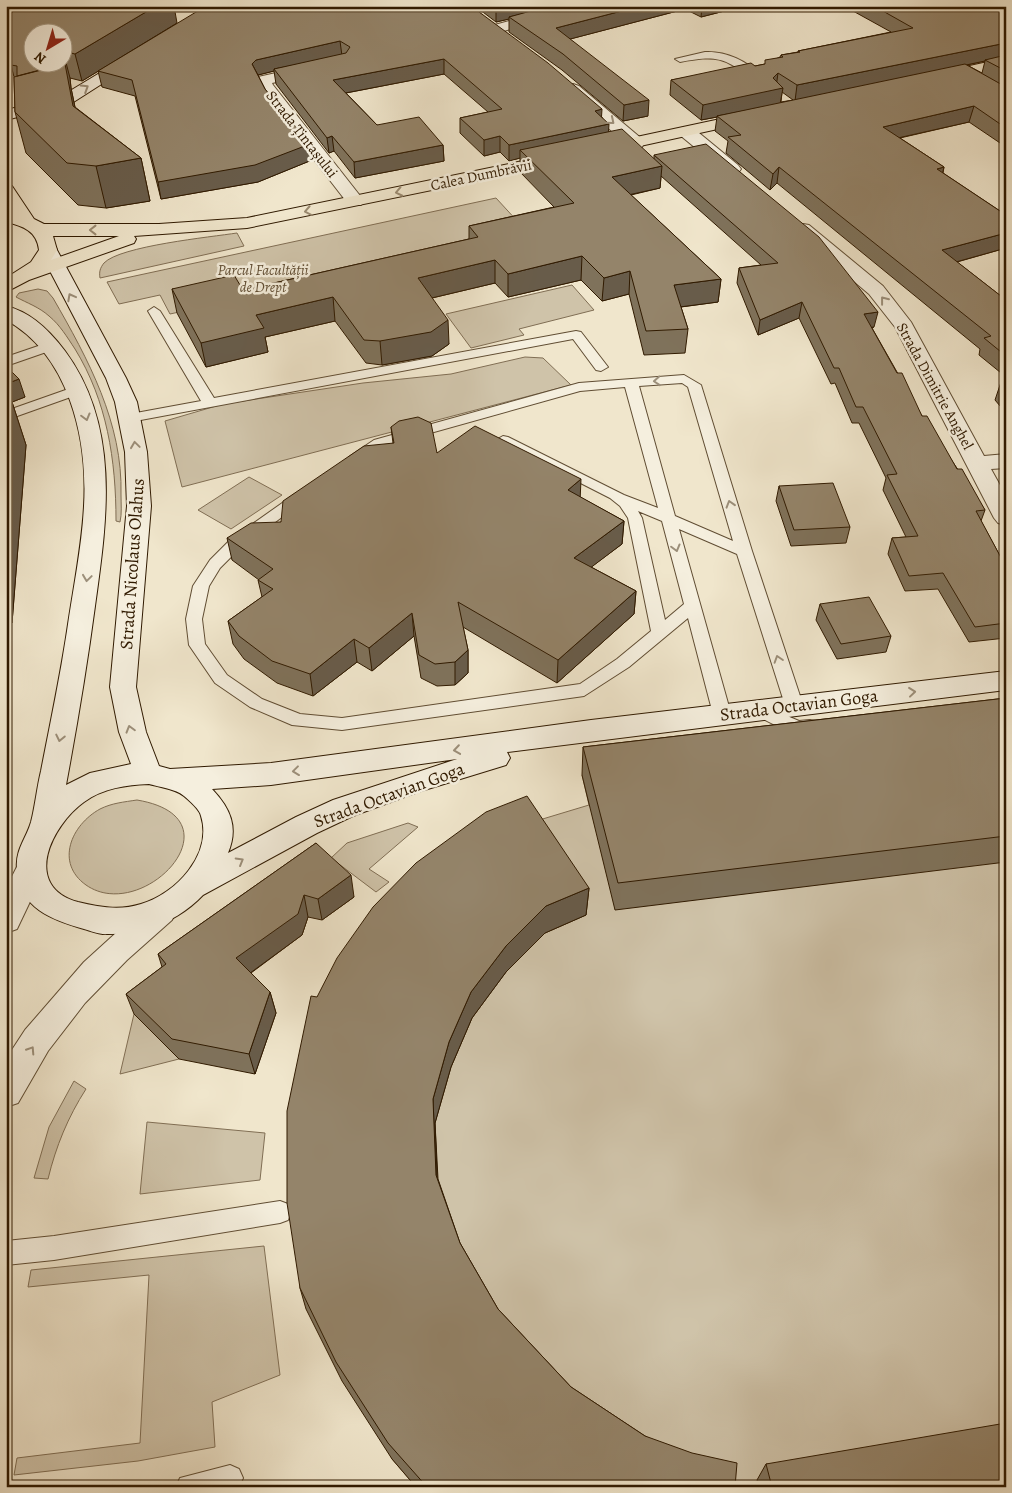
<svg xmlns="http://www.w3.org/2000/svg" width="1012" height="1493" font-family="Alegreya,serif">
<rect width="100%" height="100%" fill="#f0e6cc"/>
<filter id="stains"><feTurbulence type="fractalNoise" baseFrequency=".004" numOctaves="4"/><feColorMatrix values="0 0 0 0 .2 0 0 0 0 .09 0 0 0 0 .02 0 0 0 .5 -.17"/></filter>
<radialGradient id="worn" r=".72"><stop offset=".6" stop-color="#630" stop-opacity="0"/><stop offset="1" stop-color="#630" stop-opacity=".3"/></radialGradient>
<!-- green -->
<path fill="#cfc3a9" stroke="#806e54" d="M496,198L530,235L170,314L160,295L119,304L107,282Z
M237,233L244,246L100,278C99,272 100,268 104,263C120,246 211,237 237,233Z
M572,285L594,310L519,329L524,335L471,348L446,314Z
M38,289L47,291L53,298C88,359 123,423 121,495C121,504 122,514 120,522L116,521C116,460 107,401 75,349C67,337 60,325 49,316C39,307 27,303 16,297L19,293Z
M525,357L543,358L571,385L182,487L165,421L223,404L363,383L451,374Z
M249,477L282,495L231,529L198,510Z
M1006,726V1487H416L392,1459L293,1225L526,824L589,805L582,775Z
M137,800C244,818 143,925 86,885C55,863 71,825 100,809C112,803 124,802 137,800Z
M408,823L418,827L369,869L389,882L376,892L331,858L347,843Z
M134,1014L179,1059L120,1074Z
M74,1081L86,1089C68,1117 56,1146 48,1179L34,1178L49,1127Z
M147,1122L265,1133L260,1180L140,1194Z
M264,1246L280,1375L212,1402L215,1447L138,1461L14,1475L17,1458L140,1443L149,1275L28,1287L31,1270Z"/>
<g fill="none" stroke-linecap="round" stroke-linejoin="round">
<!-- service casing -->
<g stroke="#604d33" stroke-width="2">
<path id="service" d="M705,52C726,51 748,61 762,77L753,79C723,57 717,55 680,62L675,59Z
M154,307L160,311L214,398L576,331L581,332L608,367L601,371L596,370L573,339L130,422L125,421L123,418L125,415L201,401L148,311Z
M50,342L55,343L56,346L55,349L6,366V357Z
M684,375L701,385L752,551L803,705L800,709L794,711L788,709L785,705L737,554L679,529L731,714L728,718L722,720L716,718L713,714L688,618L629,667L584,696L342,730L292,725L250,707L215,683L189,645L186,619L193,586L210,560L230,540L295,494L300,492L307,497L305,500L240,548L220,568L209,586L202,619L205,644L227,675L262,699L300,714L342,718L580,684L617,659L651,631L628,518L620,506L610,498L496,440L503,436L508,437L624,495L658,508L625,387L580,391L384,446L356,461L349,457L374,440L579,383ZM682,383L688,387L733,541L675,516L639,386ZM638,511L662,521L684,604L665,620L642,518Z
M77,386L82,387L84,390L82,393L6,420V411Z
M757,703L799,721L810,720L816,721L819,726L816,731C808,733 799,735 791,733L751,713L748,709L751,705Z
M280,1201L288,1204L291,1212L288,1220L280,1223L54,1260L6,1265V1241L54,1236Z
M230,1465L239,1469L243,1478L239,1487H176L180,1478Z"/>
</g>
<!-- minor casing -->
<g stroke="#604d33" stroke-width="2">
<path id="minor" d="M564,6H588L586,9L496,33L489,29L491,26Z
M312,65L317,67L320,70L317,73L272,83L273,85L361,197L364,201L361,205H349L257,86L256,80L258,77Z
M573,84L579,86L642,139L644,143L642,147H630L567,92L565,89L567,86Z
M687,127L693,128L738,165L741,169L738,173H726L681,136L679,132L681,128Z
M803,224L809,225L883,286L911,322L984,456L1006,454V468L991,469L1006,496V525L998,523L994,518L895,327L869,294L797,233L794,229L797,225Z"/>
</g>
<!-- tertiary casing -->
<g stroke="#604d33" stroke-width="2">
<path id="tertiary" d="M31,856L41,859L46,868L17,929L6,933V888L21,859Z
M161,898L172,902L176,911L172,920L127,960L85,1003L48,1051L18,1103L6,1107V1059L25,1030L84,962L150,902Z"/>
</g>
<!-- secondary casing -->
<g stroke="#301a00" stroke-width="2">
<path id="secondary" d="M131,54L139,59L136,62L72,103L6,120V110L60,97Z
M48,244L55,246L57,250L126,378L137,402L147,452L151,506L136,687L146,732L159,766L170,769L271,763L591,720L1006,671V690L507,752L510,758L506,765L418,792L353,816L317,833L203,895C189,910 168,923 148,929C136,932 120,934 108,934C100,935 91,931 84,929C52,920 19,908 17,869C15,850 26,839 31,822C35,807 37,787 41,771C50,724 60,678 67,631C73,589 82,547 84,506C88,438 69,355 6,320V306C31,312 50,331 65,351C121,427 107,520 95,606C87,666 77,726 66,785L90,773L131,764L119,732L110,687L127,506L125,452L115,402L106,378L39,250L41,246ZM457,759L333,800L296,817L228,853C239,827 230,808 212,789L271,785ZM149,784C159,787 176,789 184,796C190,801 200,810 201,816C213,854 176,894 141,904C119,911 99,907 78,902C21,886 52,825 84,802C103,788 126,785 149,784Z"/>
</g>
<!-- primary casing -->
<g stroke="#301a00" stroke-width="2">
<path id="primary" d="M1006,58V68L939,82L931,77L933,74Z
M753,112L761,117L759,120L599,155L593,154L591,150L593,146L599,145Z
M557,154L563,155L566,159L563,163L247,228L134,236L136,239L134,243L29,280L6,292V278L31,262L39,250C37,231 23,226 6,222V212L12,213L6,204V185L12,186L34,219L44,224H159L247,218ZM53,236H119L51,260L57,250Z"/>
</g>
<!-- service -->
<use href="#service" fill="#f5efde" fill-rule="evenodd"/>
<!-- minor -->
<use href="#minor" fill="#f5efde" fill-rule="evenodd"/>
<!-- tertiary -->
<use href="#tertiary" fill="#f5efde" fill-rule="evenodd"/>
<!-- secondary -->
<use href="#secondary" fill="#f5efde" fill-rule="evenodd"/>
<!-- primary -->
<use href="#primary" fill="#f0e6cc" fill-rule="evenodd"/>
</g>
<!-- wall -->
<path fill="#7f725b" stroke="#301a00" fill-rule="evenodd" d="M471,6L602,117L609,132L654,159V155L874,327L872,328L922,416L985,510L981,521L1006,567V638L969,642L938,589L905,591L888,554L892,538L906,537L883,490L886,478L859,423H852L835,383L831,384L799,318L758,335L737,283L739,268L761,265L661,176L660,188L631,195L721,279L718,302L681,307L688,329L685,353L644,355L629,294L602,301L581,280L508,297L495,283L432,298L449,344L432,356L382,365L366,363L335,321L265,337L268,352L206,367L177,313L172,289L243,290L469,239V226L554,207L520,172V158L509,161L500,152L484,156L460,133V118L488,112L444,74L346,93L377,125L443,145L444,161L355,178L334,151L329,153L276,84L274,71L258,75L265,89L312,160L258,182L161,199L135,96L102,87L98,71Z
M475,6H744L701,17L685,9L570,39L648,116L623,121L562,70L509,32V19L496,22Z
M844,6H1006V147L969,122L900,138L944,167L943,173L1006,215V248L957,262L1006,300V377L979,355L980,349L777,183L770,190L726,153L728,141L715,131L717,117L701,120L670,95L671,80L755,66L765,64L780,57L781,55L798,52V51L891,32ZM985,61L982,73L967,65ZM782,92L793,100L781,102Z
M177,23L82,81L70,78L71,88L75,107L141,158L150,201L106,208L78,205L26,153L15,112L14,77L11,65Z
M6,366L25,397L12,402L26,445L12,623H6Z
M1001,382H1006V413L995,400Z
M391,427L437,453L580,497L624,521L622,544L591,567L636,591L634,614L557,683L463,627L468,650V673L455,685L437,686L421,678L414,636L372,671L357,662L313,696L277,683L244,659L233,644L228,621L262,597L258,580H259L232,560L227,538L281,522L393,443Z
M779,486L850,527L846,543L791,546L776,501Z
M820,604L891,636L886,652L837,659L816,620Z
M1006,698V862L615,910L582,775L583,747Z
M316,843L354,897L322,920L308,917L302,935L251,973L270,992L276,1013L255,1074L179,1059L134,1014L126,994L162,967L158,954Z
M589,888L586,915L545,933L506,972L472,1018L451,1067L435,1123L438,1179L460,1243L498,1309L571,1387L645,1436L735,1487H416L392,1459L342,1381L306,1309L300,1288L317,997Z
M766,1464L1006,1487H759L757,1480Z"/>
<!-- shaded-wall -->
<path fill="#685c4a" stroke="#301a00" d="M156,6H174L177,23L82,81L75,54Z
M500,6H556L509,17V19L496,22V7Z
M641,6H685V9L555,43L556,28Z
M702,6H744L701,17Z
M340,41L342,56L274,69V71L258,75L252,64L256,60Z
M1006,43V57L985,60V61L795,101L797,85Z
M63,51L70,78L71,88L83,147L17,76L62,62Z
M444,59V74L335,95L333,80Z
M778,73L776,88H783L780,104L717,116V117L701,120L703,105L773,78Z
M649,100L648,116L623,121L624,105Z
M974,106L969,122L880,142L883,127Z
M602,109L601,125L595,111Z
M609,124L608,140L520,150V158L509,161V145Z
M332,136L334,151L329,153L327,138Z
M500,136V152L484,156V140Z
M310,144L312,160L258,182L161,199L158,182Z
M443,145L444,161L355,178L354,162Z
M141,158L150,201L106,208L96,166Z
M662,166L660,188L610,199L612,177Z
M779,167L777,183L770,190L773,174Z
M944,167L940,183L937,169Z
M1006,233V248L938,267L942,250Z
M582,256L581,280L508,297V274Z
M495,260V283L419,301L418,278Z
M630,271L629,294L602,301L604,278Z
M721,279L718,302L672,308L674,285Z
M333,297L335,321L265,337L268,352L206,367L201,343L256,315Z
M802,302L799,318L758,335L760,320Z
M878,312L874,327L861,329L864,314Z
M448,320L449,344L432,356L382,365L380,341Z
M19,379L25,397L12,402L26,445L12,623L6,607V384Z
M581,479L580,502L568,490Z
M624,521L622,544L573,581L574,558Z
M636,591L634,614L557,683L558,660Z
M412,613L414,636L372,671L369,648Z
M354,639L357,662L313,696L310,674Z
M468,650V673L455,685V662Z
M6,668L10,677L6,692Z
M351,875L354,897L322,920L318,899Z
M589,888L586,915L545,933L506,972L472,1018L451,1067L435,1123L438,1198L436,1175L433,1099L449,1042L471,992L506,946L546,906Z
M304,895L308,917L302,935L242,979L236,958Z
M270,992L276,1013L255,1074L249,1054Z"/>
<!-- building -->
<path fill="#94846a" stroke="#301a00" d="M6,6H156L75,54L63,51L65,60L62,62V32H32V62H61L55,66L17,76V66L11,65L6,34Z
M206,6H471L548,63L602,109L595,111L609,124L509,145L500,136L484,140L460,118L502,109L444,59L333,80L377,125L419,117L443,145L354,162L332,136L327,138L274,69L346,53L350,47L340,41L256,60L252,64L265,89L310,144L255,165L158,182L132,80L98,71Z
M549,6H641L556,28L649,100L624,105L563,54L509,17Z
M874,6H1006V43L797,85L778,73L773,78L783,88L703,105L671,80L751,63L755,66L765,64V60L783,57L781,55L800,52L798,51L913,28Z
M1006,55V71L985,60Z
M65,64L73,106L141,158L96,166L67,163L15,112L14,77Z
M965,64L1006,87V128L974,106L883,127L944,167L937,169L1006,215V233L942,250L1006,300V356L984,338L991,336L779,167L773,174L728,137L741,135L717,116Z
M622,129L662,166L612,177L721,279L674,285L688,329L646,331L630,271L604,278L582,256L508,274L495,260L418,278L448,320L431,332L380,341L364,340L333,297L256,315L264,328L201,343L172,289L234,275L243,290L478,237L469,226L574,203L520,150Z
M706,144L819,237L878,312L864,314L897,373H902L922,416H927L957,469H962L985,510L976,511L1006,567V623L975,627L943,573L909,576L892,538L918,536L887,475L897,474L863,407H856L839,368H834L802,302L760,320L739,268L778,263L654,155Z
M6,366L19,379L6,384Z
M1001,382H1006V388Z
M10,395L6,435V396Z
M418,417L431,423L437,453L475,426L581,479L568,490L624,521L574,558L636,591L558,660L458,602L468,650L455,662L435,664L419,655L412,613L369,648L354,639L310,674L272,661L239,636L228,621L273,589L258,580L273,569L227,538L251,523L281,522L283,501L364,446L394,443L391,427L399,421Z
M833,483L850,527L794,530L779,486Z
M869,597L891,636L841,644L820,604Z
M1006,698V836L618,883L583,747Z
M527,796L589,888L546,906L506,946L471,992L449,1042L433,1099L436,1175L460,1243L498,1309L571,1387L645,1436L692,1453L737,1463L735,1487H427L388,1443L336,1362L300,1288L287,1203V1111L311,996L317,997L337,958L373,907L416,863L486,812Z
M316,843L351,875L318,899L304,895L298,914L236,958L270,992L249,1054L172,1039L126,994L166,964L158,954Z
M1006,1423V1487H772L766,1464Z
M250,1483V1487H222Z"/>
<!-- one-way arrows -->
<defs><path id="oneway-chevron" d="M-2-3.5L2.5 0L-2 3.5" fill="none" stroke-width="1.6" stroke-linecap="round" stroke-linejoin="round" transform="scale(1.25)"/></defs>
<g stroke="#9c8f7a">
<use href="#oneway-chevron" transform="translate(85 88) rotate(-32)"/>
<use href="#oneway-chevron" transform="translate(611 121) rotate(40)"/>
<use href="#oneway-chevron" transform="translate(71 297) rotate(-118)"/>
<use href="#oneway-chevron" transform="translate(884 300) rotate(-128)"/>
<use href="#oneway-chevron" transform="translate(657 381) rotate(176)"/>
<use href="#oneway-chevron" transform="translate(86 417) rotate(75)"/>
<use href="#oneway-chevron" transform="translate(135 445) rotate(-98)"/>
<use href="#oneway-chevron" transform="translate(730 504) rotate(-107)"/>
<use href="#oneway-chevron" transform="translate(676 548) rotate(75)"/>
<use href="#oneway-chevron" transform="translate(87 578) rotate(98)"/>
<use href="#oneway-chevron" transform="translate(778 659) rotate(-108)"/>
<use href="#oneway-chevron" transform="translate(912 692) rotate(-6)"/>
<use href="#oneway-chevron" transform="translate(130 729) rotate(-106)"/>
<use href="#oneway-chevron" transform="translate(60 738) rotate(102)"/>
<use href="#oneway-chevron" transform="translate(457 750) rotate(172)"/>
<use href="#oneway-chevron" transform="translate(296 771) rotate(173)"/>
<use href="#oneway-chevron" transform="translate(240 861) rotate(-30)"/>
<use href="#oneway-chevron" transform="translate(31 1050) rotate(-57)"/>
</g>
<g stroke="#9a8a70">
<use href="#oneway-chevron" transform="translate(399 192) rotate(168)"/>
<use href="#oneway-chevron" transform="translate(308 211) rotate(169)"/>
<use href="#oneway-chevron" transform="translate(93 230) rotate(180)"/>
</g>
<g text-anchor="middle" stroke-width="5" stroke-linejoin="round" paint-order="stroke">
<!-- far-street labels -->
<g font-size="15" fill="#301a00" stroke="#f5efde">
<text transform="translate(302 134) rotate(52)" y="5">Strada Țintașului</text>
<text transform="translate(481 175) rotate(-12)" y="5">Calea Dumbrăvii</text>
<text transform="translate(935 386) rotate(61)" y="5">Strada Dimitrie Anghel</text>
</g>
<!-- far-park labels -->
<g font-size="15" font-style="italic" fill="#604d33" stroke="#f5efde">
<text x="263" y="275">Parcul Facultății<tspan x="263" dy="17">de Drept</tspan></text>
</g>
<!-- street labels -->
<g font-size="18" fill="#301a00" stroke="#f5efde">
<text transform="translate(132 564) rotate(-86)" y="6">Strada Nicolaus Olahus</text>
<text transform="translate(799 705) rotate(-7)" y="6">Strada Octavian Goga</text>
<text transform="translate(389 795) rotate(-20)" y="6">Strada Octavian Goga</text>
</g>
</g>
<!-- margin -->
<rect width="1012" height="1493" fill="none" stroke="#f0e6cc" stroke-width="25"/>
<rect x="8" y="8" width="997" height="1478" fill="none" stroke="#301a00" stroke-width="2.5"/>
<rect x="12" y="12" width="987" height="1468" fill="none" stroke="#301a00"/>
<!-- north arrow -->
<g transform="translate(48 48) rotate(218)"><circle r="24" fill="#f5efde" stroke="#a69a85"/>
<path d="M0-4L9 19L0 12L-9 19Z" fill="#8f2418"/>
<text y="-8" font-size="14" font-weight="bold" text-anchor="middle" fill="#301a00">N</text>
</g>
<rect width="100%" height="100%" filter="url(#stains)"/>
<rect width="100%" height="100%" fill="url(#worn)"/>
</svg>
